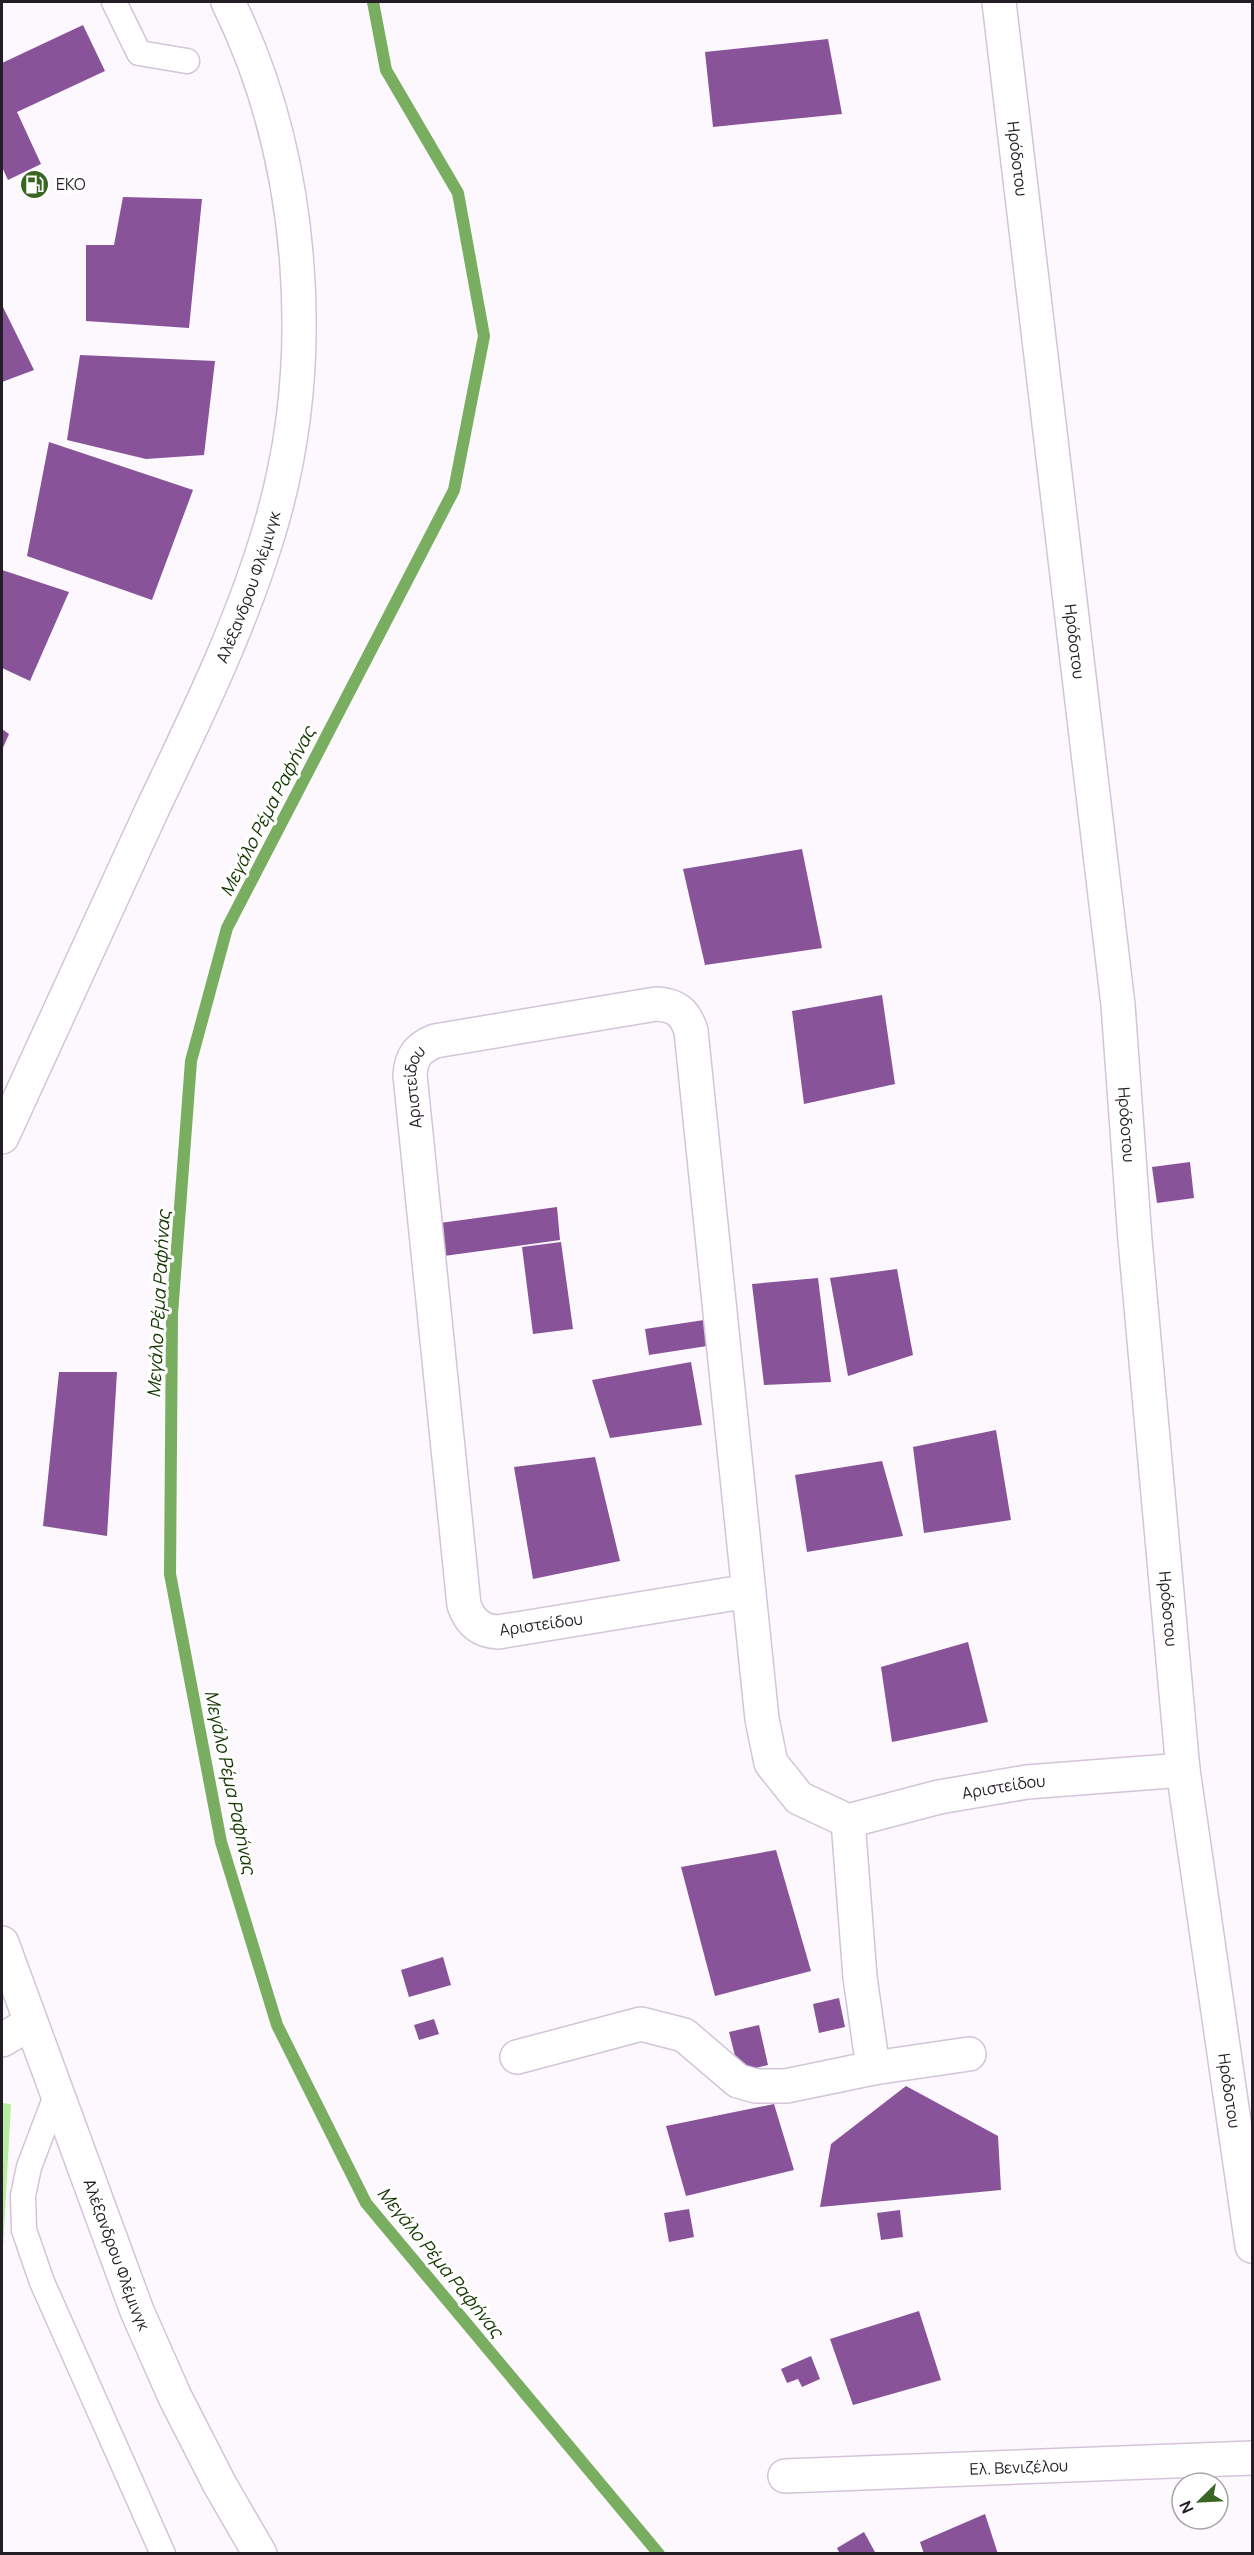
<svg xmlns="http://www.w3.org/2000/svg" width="1254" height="2555" viewBox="0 0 1254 2555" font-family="Manrope,sans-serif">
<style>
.green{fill:#b8eea2}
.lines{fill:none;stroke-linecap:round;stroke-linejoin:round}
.stream{stroke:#79ae61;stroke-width:12}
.building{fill:#885399}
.service-casing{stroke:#d4c4da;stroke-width:27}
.minor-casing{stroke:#d4c4da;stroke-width:36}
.primary-casing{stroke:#d4c4da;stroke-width:36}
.service{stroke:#fff;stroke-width:24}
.minor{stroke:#fff;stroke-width:33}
.primary{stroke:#fff;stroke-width:33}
.labels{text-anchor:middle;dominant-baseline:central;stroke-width:6;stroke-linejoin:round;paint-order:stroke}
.street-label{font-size:16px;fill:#231d25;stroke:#fff}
.poi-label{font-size:16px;fill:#231d25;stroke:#fff;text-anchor:start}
.water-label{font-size:18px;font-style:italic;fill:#143700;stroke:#fff}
</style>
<rect width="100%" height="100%" fill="#fcf8fd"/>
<!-- green -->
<path class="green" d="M 2,2103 L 11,2104 L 2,2265 Z"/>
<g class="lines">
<!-- stream -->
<path class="stream" d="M 373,2 L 386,70 L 458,193 L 484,336 L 454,490 L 227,928 L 191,1061 L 172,1314 L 170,1574 L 221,1842 L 277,2025 L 366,2203 L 659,2554"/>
</g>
<!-- building -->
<path class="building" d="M 83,25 L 105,71 L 17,112 L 41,164 L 8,180 L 2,167 L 2,63 Z
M 828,39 L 842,114 L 713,127 L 705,52 Z
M 123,197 L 202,199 L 189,328 L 86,321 L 86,245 L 114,245 Z
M 2,305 L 34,370 L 2,382 Z
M 80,355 L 215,361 L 204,455 L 146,459 L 67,440 Z
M 49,442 L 193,490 L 152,600 L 27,556 Z
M 2,570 L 69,592 L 30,681 L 2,668 Z
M 2,729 L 9,734 L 2,750 Z
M 802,849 L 822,948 L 705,965 L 683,869 Z
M 882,995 L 895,1084 L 804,1104 L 792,1011 Z
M 1190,1162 L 1194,1198 L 1157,1203 L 1152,1167 Z
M 557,1207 L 560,1240 L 444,1256 L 440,1223 Z
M 561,1242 L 573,1329 L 533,1334 L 522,1247 Z
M 897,1269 L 913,1355 L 848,1376 L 830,1278 Z
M 818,1278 L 831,1382 L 764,1385 L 752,1284 Z
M 704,1320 L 707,1346 L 649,1355 L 645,1329 Z
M 691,1362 L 702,1425 L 610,1438 L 592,1380 Z
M 59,1372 L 117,1372 L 107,1536 L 43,1526 Z
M 996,1430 L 1011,1520 L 924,1533 L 913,1447 Z
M 595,1457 L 620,1561 L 533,1579 L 514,1467 Z
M 882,1461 L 903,1536 L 807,1552 L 795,1475 Z
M 968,1642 L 988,1722 L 892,1742 L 881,1667 Z
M 776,1850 L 811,1971 L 715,1996 L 681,1867 Z
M 443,1957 L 451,1985 L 409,1997 L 401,1970 Z
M 839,1998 L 845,2027 L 819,2033 L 813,2004 Z
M 434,2019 L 439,2034 L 419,2040 L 414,2025 Z
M 759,2025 L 768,2065 L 739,2072 L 729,2032 Z
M 906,2086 L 998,2136 L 1001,2190 L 820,2207 L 831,2144 Z
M 774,2104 L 794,2170 L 686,2196 L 666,2126 Z
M 689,2209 L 694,2237 L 669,2242 L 664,2213 Z
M 900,2210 L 903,2237 L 881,2240 L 877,2213 Z
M 919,2311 L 941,2380 L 853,2405 L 830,2339 Z
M 811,2356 L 820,2379 L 802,2387 L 798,2379 L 787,2383 L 781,2369 Z
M 985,2514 L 998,2554 L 924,2554 L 920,2542 Z
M 864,2532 L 876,2554 L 840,2554 L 837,2548 Z"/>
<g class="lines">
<defs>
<path id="service" d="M 114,2 L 139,53 L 187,61
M 57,2093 L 29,2167 L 23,2196 L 24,2230 L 42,2282 L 163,2554"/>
<g id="minor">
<path id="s1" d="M 999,2 L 1118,1005 L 1135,1240 L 1183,1770 L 1252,2246"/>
<path id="s2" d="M 749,1591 L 498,1632 C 480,1631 470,1622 464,1605 L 410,1075 C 411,1057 418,1048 435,1041 L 656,1004 C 676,1005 685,1012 691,1031 L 762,1719 L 771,1763 L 799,1798 L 848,1821 L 939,1797 L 1027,1782 L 1183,1770"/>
<path d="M 2,2040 L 31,2023"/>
<path d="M 517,2057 L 641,2024 L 684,2035 L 738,2081 L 756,2086 L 786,2086 L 873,2068 L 860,1977 L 848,1821"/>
<path d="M 873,2068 L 969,2054"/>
<path id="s3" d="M 785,2476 L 1252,2458"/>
</g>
<g id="primary">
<path id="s4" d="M 2,1137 C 51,1029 101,921 151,812 C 195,719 241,627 270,528 C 320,361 305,158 228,2"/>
<path id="s5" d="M 2,1943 L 137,2311 L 175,2397 L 220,2485 L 260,2554"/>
</g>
</defs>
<!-- service casing -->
<use href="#service" class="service-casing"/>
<!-- minor casing -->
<use href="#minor" class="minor-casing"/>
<!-- primary casing -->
<use href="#primary" class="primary-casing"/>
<!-- service -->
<use href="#service" class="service"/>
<!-- minor -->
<use href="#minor" class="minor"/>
<!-- primary -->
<use href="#primary" class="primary"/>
</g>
<!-- icons -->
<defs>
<symbol id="fuel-disc" viewBox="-11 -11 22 22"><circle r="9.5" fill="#3a6624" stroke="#fff"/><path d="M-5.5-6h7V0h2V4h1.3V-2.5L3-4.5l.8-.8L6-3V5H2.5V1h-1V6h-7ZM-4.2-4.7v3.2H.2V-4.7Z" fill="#fff"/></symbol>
</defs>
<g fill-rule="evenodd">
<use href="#fuel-disc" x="18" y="168" width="33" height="33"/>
</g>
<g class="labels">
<!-- street labels -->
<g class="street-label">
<text stroke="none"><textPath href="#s1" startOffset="158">Ηρόδοτου</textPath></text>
<text stroke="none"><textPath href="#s4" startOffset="603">Αλέξανδρου Φλέμινγκ</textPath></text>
<text stroke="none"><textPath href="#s1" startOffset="644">Ηρόδοτου</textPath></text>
<text stroke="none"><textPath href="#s2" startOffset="822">Αριστείδου</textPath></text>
<text stroke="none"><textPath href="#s1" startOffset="1130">Ηρόδοτου</textPath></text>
<text stroke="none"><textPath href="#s1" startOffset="1616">Ηρόδοτου</textPath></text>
<text transform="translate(541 1624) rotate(-8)">Αριστείδου</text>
<text stroke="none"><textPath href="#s2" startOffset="2146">Αριστείδου</textPath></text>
<text stroke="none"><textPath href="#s1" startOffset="2102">Ηρόδοτου</textPath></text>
<text stroke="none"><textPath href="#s5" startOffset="332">Αλέξανδρου Φλέμινγκ</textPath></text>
<text stroke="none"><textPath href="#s3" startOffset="234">Ελ. Βενιζέλου</textPath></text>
</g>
<!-- poi labels -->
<g class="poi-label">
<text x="56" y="184">EKO</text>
</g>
<!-- water labels -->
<g class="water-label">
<text transform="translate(267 811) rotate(-63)">Μεγάλο Ρέμα Ραφήνας</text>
<text transform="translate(158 1304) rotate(-87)">Μεγάλο Ρέμα Ραφήνας</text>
<text transform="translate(231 1782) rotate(78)">Μεγάλο Ρέμα Ραφήνας</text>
<text transform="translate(441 2262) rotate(51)">Μεγάλο Ρέμα Ραφήνας</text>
</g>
</g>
<!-- border -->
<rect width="1254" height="2555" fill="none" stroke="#231d25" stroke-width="6"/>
<!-- north arrow -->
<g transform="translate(1200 2501) rotate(246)"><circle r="28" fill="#ffffff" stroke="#a7a5a8" stroke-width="1.5"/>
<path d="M0-4.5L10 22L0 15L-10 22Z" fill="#3a6624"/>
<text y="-9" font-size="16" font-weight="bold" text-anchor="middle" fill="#231d25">N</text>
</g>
</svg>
